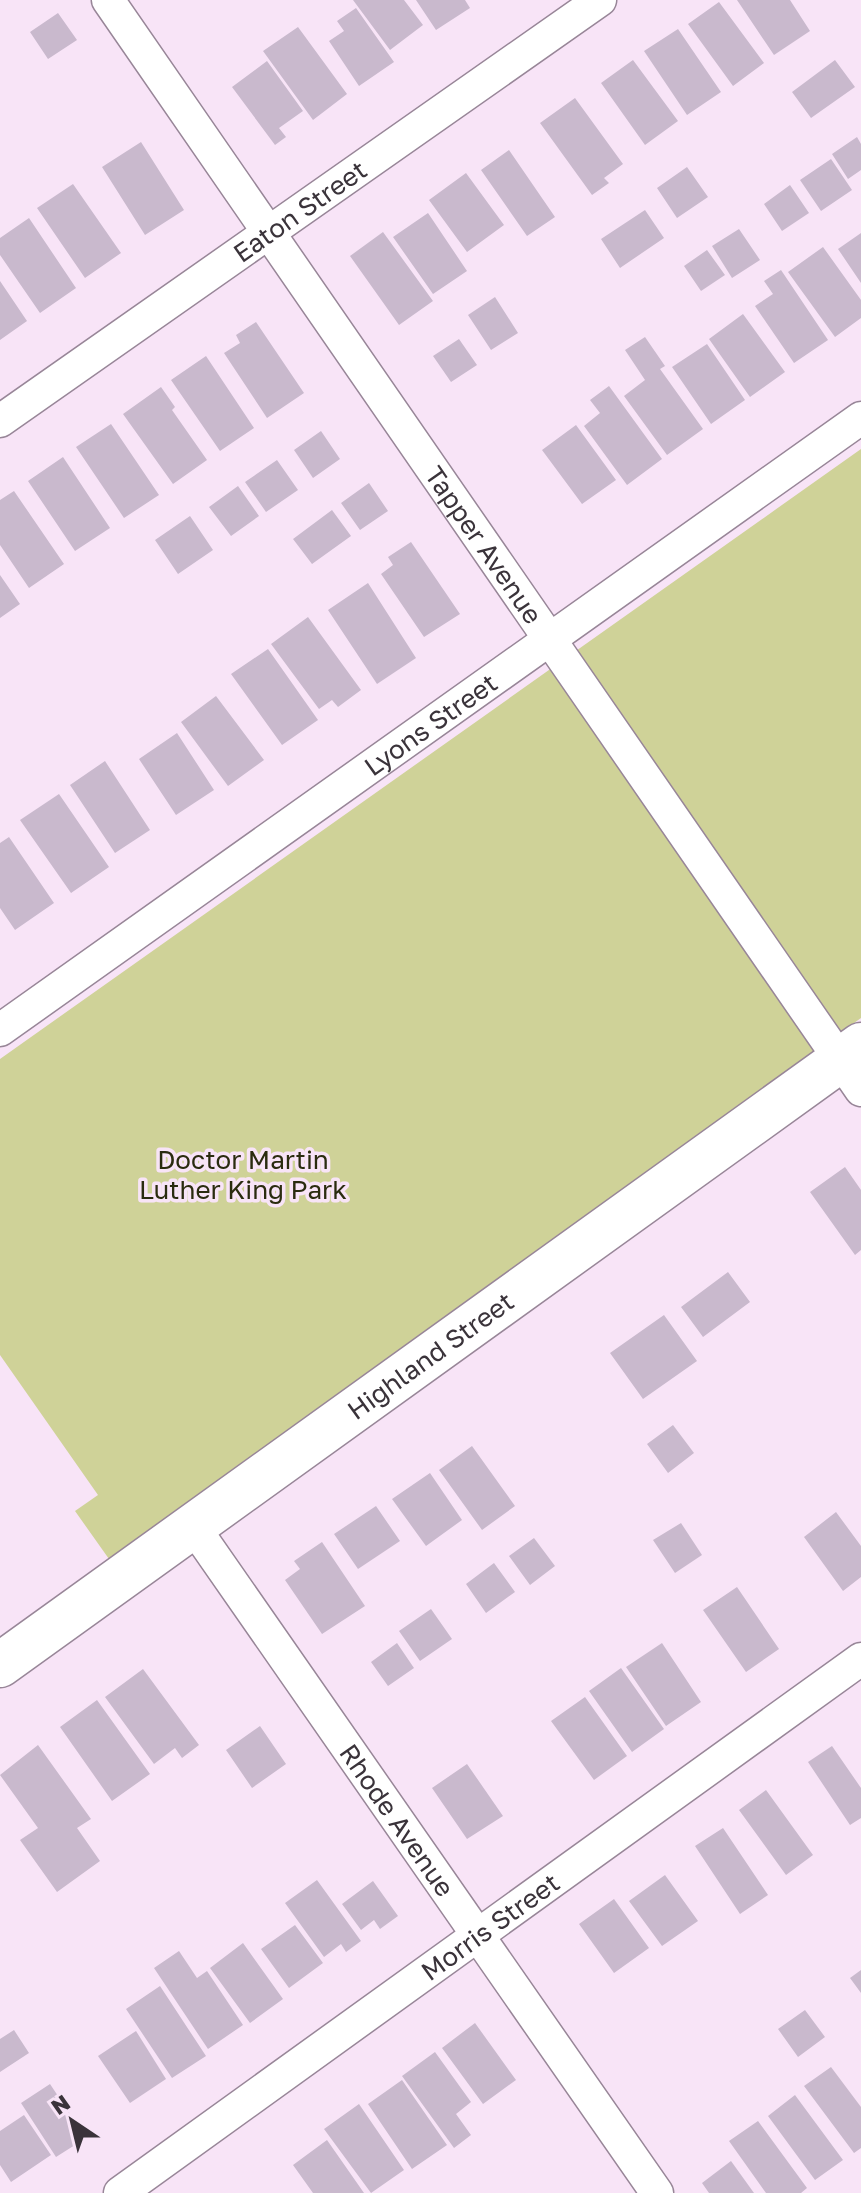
<svg xmlns="http://www.w3.org/2000/svg" width="861" height="2193" viewBox="0 0 861 2193" font-family="'Golos Text',sans-serif">
<style>
.green{fill:#cfd298}
.building{fill:#c9b9cd}
.lines{fill:none;stroke-linecap:round;stroke-linejoin:round}
.street-casing{stroke:#988698;stroke-width:35}
.secondary-casing{stroke:#988698;stroke-width:47}
.street{stroke:#fff;stroke-width:32}
.secondary{stroke:#fff;stroke-width:44}
.labels{text-anchor:middle;dominant-baseline:central;stroke-width:7;stroke-linejoin:round;paint-order:stroke}
.street-label{font-size:26px;fill:#3a333a;stroke:#f8e4f7}
.park-label{font-size:26px;fill:#2a2b0f;stroke:#f8e4f7}
</style>
<rect width="100%" height="100%" fill="#f8e4f7"/>
<!-- green -->
<path class="green" d="M 861,449 L 861,1018 L 109,1559 L 75,1511 L 98,1495 L 0,1355 L 0,1059 Z"/>
<!-- building -->
<path class="building" d="M 353,0 L 404,0 L 423,25 L 390,50 Z
M 416,0 L 465,0 L 470,8 L 436,30 Z
M 737,0 L 790,0 L 810,31 L 774,55 Z
M 719,2 L 764,63 L 733,86 L 688,24 Z
M 356,8 L 394,62 L 359,86 L 329,41 L 344,31 L 337,21 Z
M 58,13 L 77,40 L 48,59 L 30,32 Z
M 298,27 L 347,94 L 313,120 L 263,51 Z
M 678,29 L 721,92 L 687,115 L 644,51 Z
M 633,60 L 678,121 L 645,145 L 601,83 Z
M 835,60 L 855,87 L 811,118 L 792,92 Z
M 267,61 L 303,111 L 279,128 L 286,137 L 275,145 L 232,87 Z
M 575,98 L 623,164 L 604,178 L 609,183 L 592,195 L 540,123 Z
M 857,137 L 861,144 L 861,170 L 848,179 L 832,154 Z
M 141,142 L 184,210 L 145,235 L 102,167 Z
M 509,150 L 555,217 L 527,236 L 481,170 Z
M 831,159 L 852,190 L 821,211 L 800,180 Z
M 687,167 L 708,197 L 677,218 L 657,188 Z
M 466,173 L 504,225 L 467,252 L 429,200 Z
M 73,184 L 121,253 L 85,278 L 37,208 Z
M 790,185 L 809,213 L 782,231 L 764,204 Z
M 645,210 L 664,238 L 620,268 L 601,239 Z
M 428,213 L 467,271 L 433,294 L 393,237 Z
M 29,218 L 76,288 L 40,313 L 0,255 L 0,238 Z
M 739,229 L 760,260 L 732,278 L 712,246 Z
M 383,232 L 433,301 L 399,325 L 350,256 Z
M 861,233 L 861,283 L 838,249 Z
M 823,247 L 861,300 L 861,318 L 835,337 L 788,272 Z
M 707,250 L 725,275 L 701,291 L 684,266 Z
M 781,270 L 828,340 L 794,363 L 755,306 L 773,294 L 764,281 Z
M 0,281 L 27,321 L 0,340 Z
M 495,297 L 518,333 L 491,350 L 468,315 Z
M 743,314 L 785,372 L 750,397 L 709,339 Z
M 256,322 L 304,393 L 267,418 L 224,353 L 240,343 L 236,335 Z
M 645,337 L 665,366 L 660,369 L 703,429 L 667,455 L 624,396 L 645,380 L 625,350 Z
M 459,339 L 477,365 L 451,382 L 433,356 Z
M 707,344 L 745,400 L 711,424 L 672,367 Z
M 206,356 L 254,428 L 220,451 L 171,380 Z
M 609,386 L 662,459 L 627,485 L 584,426 L 600,413 L 590,400 Z
M 161,387 L 175,407 L 172,410 L 207,460 L 173,484 L 123,414 Z
M 111,424 L 159,495 L 124,518 L 76,447 Z
M 576,425 L 616,480 L 582,504 L 542,450 Z
M 321,431 L 340,459 L 313,478 L 294,450 Z
M 63,457 L 110,528 L 75,551 L 28,481 Z
M 277,460 L 298,490 L 266,512 L 245,482 Z
M 369,483 L 388,511 L 360,530 L 341,503 Z
M 238,486 L 259,516 L 231,536 L 209,507 Z
M 14,491 L 64,564 L 29,588 L 0,545 L 0,500 Z
M 332,510 L 351,536 L 312,564 L 293,539 Z
M 190,516 L 213,550 L 178,574 L 155,540 Z
M 411,542 L 460,614 L 424,637 L 381,574 L 393,565 L 388,557 Z
M 0,575 L 20,604 L 0,618 Z
M 368,583 L 416,658 L 377,684 L 328,610 Z
M 308,617 L 361,690 L 338,707 L 332,700 L 319,709 L 271,644 Z
M 268,649 L 318,720 L 282,745 L 231,674 Z
M 216,696 L 264,760 L 228,786 L 181,722 Z
M 177,733 L 214,790 L 176,815 L 139,759 Z
M 105,761 L 150,830 L 115,853 L 70,785 Z
M 59,794 L 109,867 L 71,893 L 20,820 Z
M 9,837 L 54,903 L 15,930 L 0,908 L 0,843 Z
M 845,1167 L 861,1190 L 861,1250 L 855,1255 L 810,1192 Z
M 728,1272 L 750,1302 L 703,1337 L 681,1307 Z
M 664,1315 L 697,1361 L 643,1399 L 610,1353 Z
M 673,1425 L 694,1453 L 668,1473 L 647,1444 Z
M 472,1446 L 515,1506 L 482,1530 L 439,1470 Z
M 430,1473 L 462,1520 L 426,1546 L 392,1499 Z
M 376,1506 L 400,1541 L 358,1569 L 334,1534 Z
M 836,1512 L 861,1546 L 861,1577 L 843,1591 L 804,1537 Z
M 681,1523 L 702,1555 L 675,1573 L 653,1540 Z
M 534,1538 L 555,1566 L 530,1585 L 509,1556 Z
M 322,1542 L 365,1606 L 322,1634 L 285,1580 L 300,1569 L 294,1561 Z
M 494,1563 L 515,1592 L 486,1613 L 466,1584 Z
M 737,1587 L 779,1649 L 746,1672 L 703,1610 Z
M 431,1609 L 452,1639 L 420,1661 L 399,1631 Z
M 397,1643 L 414,1668 L 388,1686 L 371,1662 Z
M 662,1643 L 701,1702 L 666,1726 L 626,1667 Z
M 621,1668 L 664,1729 L 632,1752 L 589,1691 Z
M 143,1669 L 199,1745 L 182,1758 L 175,1748 L 154,1764 L 105,1697 Z
M 585,1697 L 627,1756 L 594,1780 L 551,1721 Z
M 97,1700 L 150,1774 L 112,1801 L 60,1727 Z
M 260,1726 L 286,1764 L 252,1788 L 226,1750 Z
M 38,1745 L 91,1819 L 77,1828 L 100,1861 L 57,1892 L 20,1840 L 38,1828 L 0,1775 Z
M 832,1746 L 861,1788 L 861,1818 L 850,1825 L 808,1762 Z
M 467,1764 L 503,1816 L 467,1839 L 432,1788 Z
M 766,1790 L 813,1855 L 786,1875 L 739,1810 Z
M 723,1828 L 768,1895 L 740,1914 L 695,1846 Z
M 665,1875 L 698,1921 L 662,1946 L 629,1901 Z
M 317,1880 L 361,1941 L 346,1952 L 341,1944 L 324,1957 L 285,1903 Z
M 373,1881 L 398,1916 L 380,1929 L 374,1920 L 361,1930 L 342,1904 Z
M 614,1899 L 649,1948 L 614,1973 L 579,1924 Z
M 295,1925 L 323,1963 L 289,1988 L 261,1949 Z
M 243,1943 L 283,1999 L 250,2023 L 210,1968 Z
M 179,1951 L 197,1978 L 207,1971 L 243,2025 L 208,2049 L 154,1968 Z
M 861,1970 L 861,1993 L 850,1978 Z
M 160,1986 L 206,2056 L 172,2078 L 126,2009 Z
M 805,2010 L 825,2037 L 798,2057 L 778,2029 Z
M 475,2023 L 516,2080 L 483,2104 L 442,2048 Z
M 14,2030 L 29,2053 L 0,2072 L 0,2039 Z
M 136,2031 L 166,2079 L 130,2103 L 98,2056 Z
M 435,2052 L 471,2102 L 456,2114 L 471,2135 L 454,2148 L 402,2076 Z
M 831,2067 L 861,2107 L 861,2148 L 854,2153 L 804,2086 Z
M 402,2080 L 447,2145 L 412,2169 L 368,2104 Z
M 50,2084 L 86,2138 L 56,2157 L 21,2103 Z
M 795,2095 L 843,2160 L 815,2180 L 768,2116 Z
M 359,2104 L 404,2170 L 371,2193 L 324,2129 Z
M 24,2115 L 51,2155 L 11,2182 L 0,2165 L 0,2131 Z
M 758,2121 L 807,2188 L 801,2193 L 766,2193 L 729,2141 Z
M 327,2140 L 364,2193 L 313,2193 L 293,2165 Z
M 731,2161 L 754,2193 L 709,2193 L 702,2183 Z"/>
<g class="lines">
<defs>
<g id="street">
<path id="s1" d="M 108,0 L 861,1090"/>
<path id="s2" d="M 0,421 L 600,0"/>
<path id="s3" d="M 0,1030 L 861,418"/>
<path id="s4" d="M 193,1526 L 657,2193"/>
<path id="s5" d="M 120,2193 L 861,1659"/>
</g>
<g id="secondary">
<path id="s6" d="M 0,1665 L 861,1045"/>
</g>
</defs>
<!-- street casing -->
<use href="#street" class="street-casing"/>
<!-- secondary casing -->
<use href="#secondary" class="secondary-casing"/>
<!-- street -->
<use href="#street" class="street"/>
<!-- secondary -->
<use href="#secondary" class="secondary"/>
</g>
<g class="labels">
<!-- street labels -->
<g class="street-label">
<text stroke="none"><textPath href="#s2" startOffset="366">Eaton Street</textPath></text>
<text stroke="none"><textPath href="#s1" startOffset="662">Tapper Avenue</textPath></text>
<text stroke="none"><textPath href="#s3" startOffset="528">Lyons Street</textPath></text>
<text stroke="none"><textPath href="#s6" startOffset="530">Highland Street</textPath></text>
<text stroke="none"><textPath href="#s4" startOffset="358">Rhode Avenue</textPath></text>
<text stroke="none"><textPath href="#s5" startOffset="456">Morris Street</textPath></text>
</g>
<!-- park labels -->
<g class="park-label">
<text x="243" y="1159">Doctor Martin<tspan x="243" dy="30">Luther King Park</tspan></text>
</g>
</g>
<!-- north arrow -->
<g transform="translate(72 2121) rotate(325)" stroke="#f8e4f7" stroke-width="6" paint-order="stroke">
<path d="M0-6L14 30L0 20L-14 30Z" fill="#3a333a"/>
<text y="-12" font-size="22" font-weight="bold" text-anchor="middle" fill="#3a333a">N</text>
</g>
</svg>
